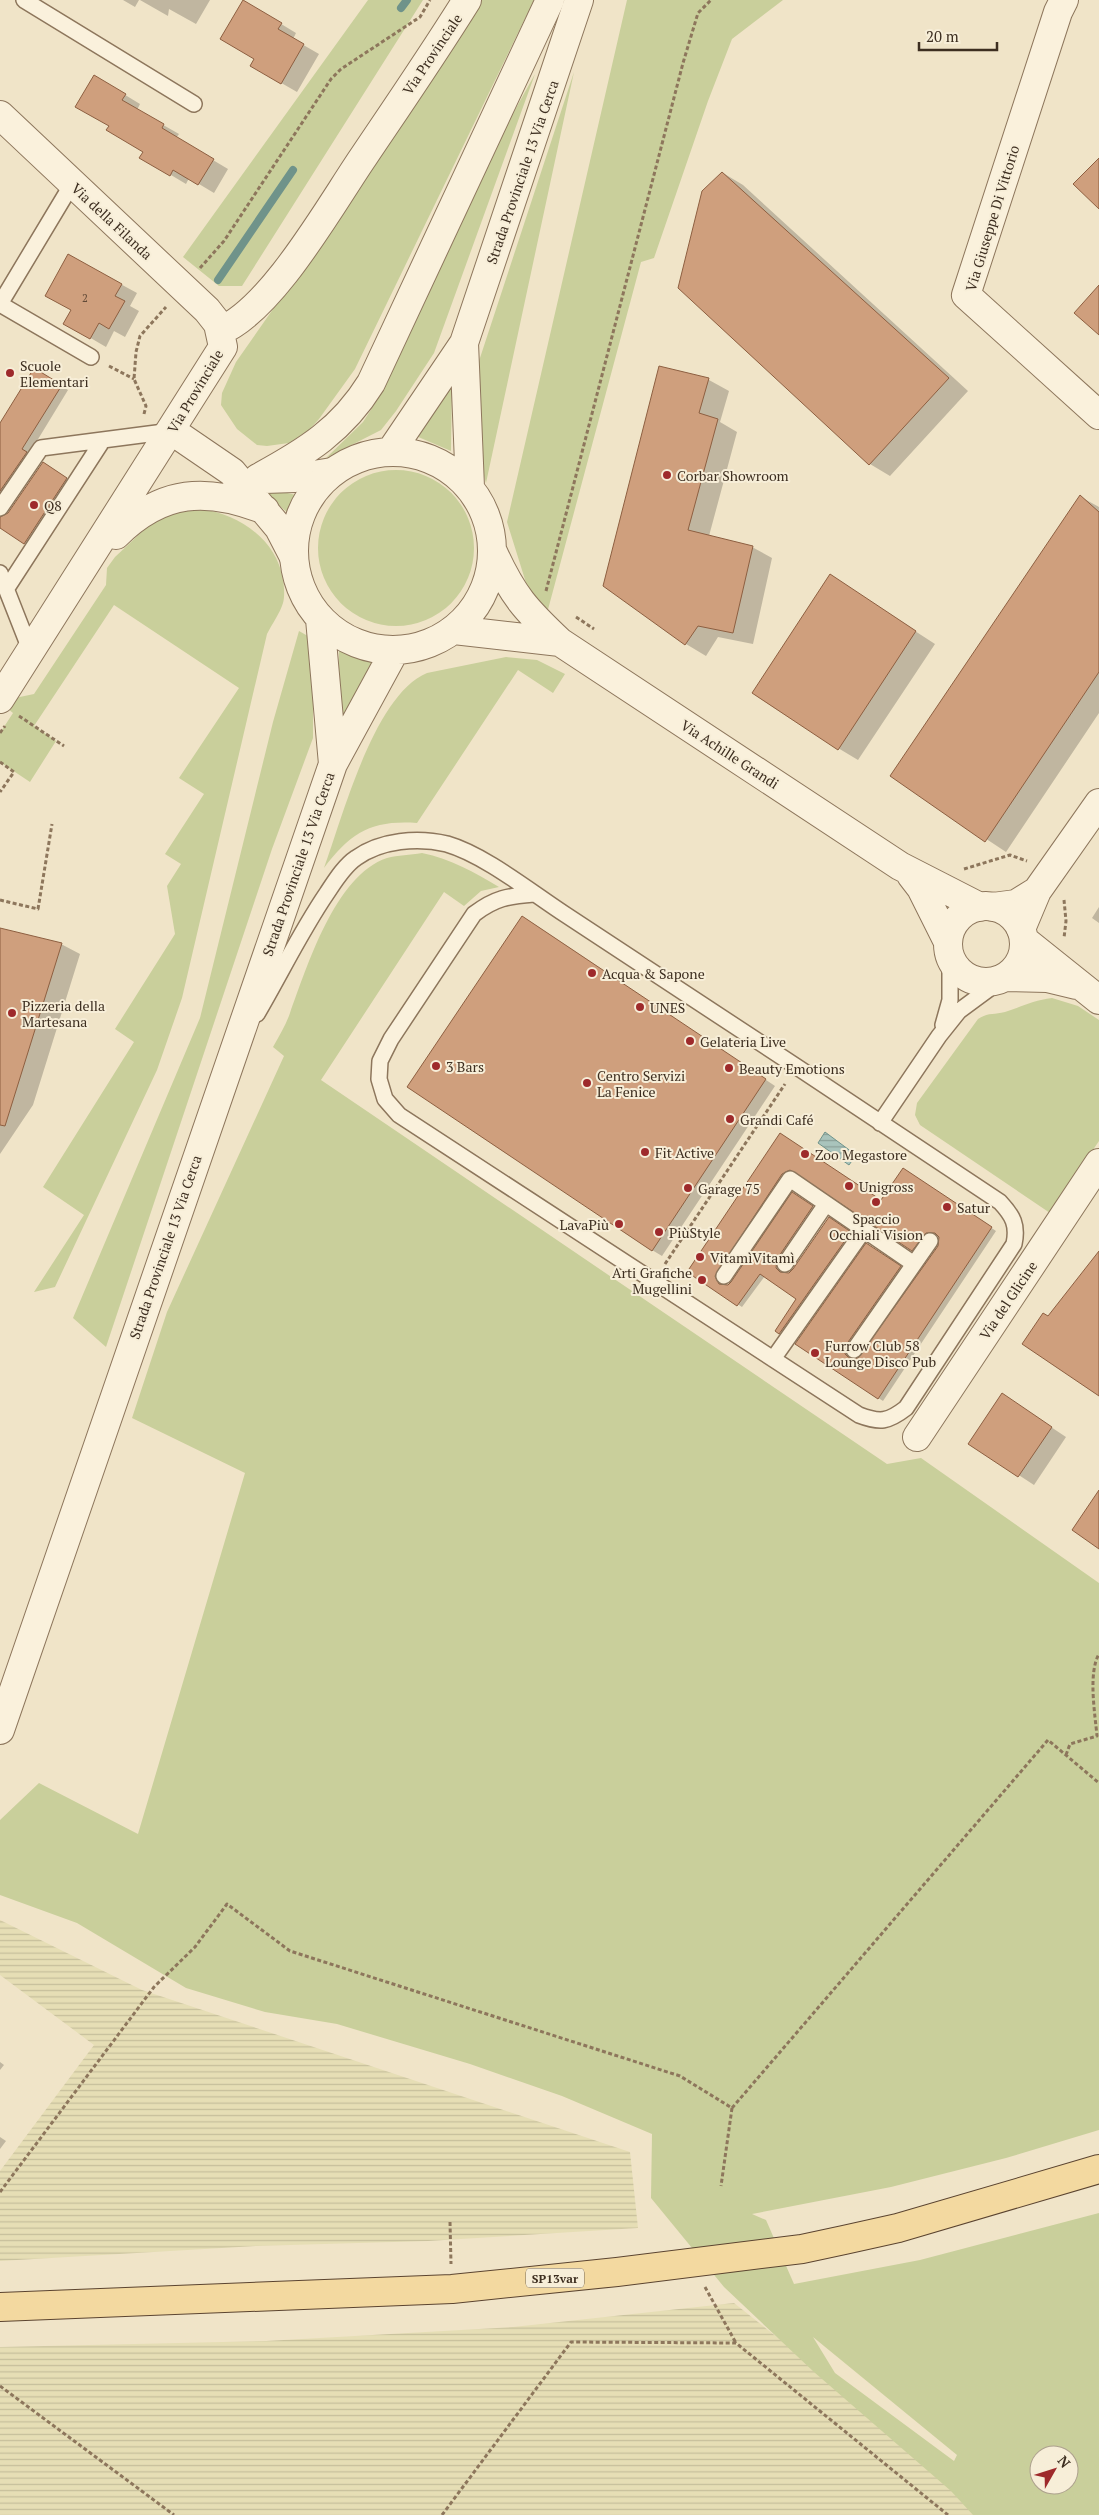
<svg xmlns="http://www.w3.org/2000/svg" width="1099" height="2515" viewBox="0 0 1099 2515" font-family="'PT Serif',serif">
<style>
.farmland{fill:url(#farmland-rules)}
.green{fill:#c9cf9b;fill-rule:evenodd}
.water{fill:url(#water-rules);stroke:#6f938a}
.shadow{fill:#0003}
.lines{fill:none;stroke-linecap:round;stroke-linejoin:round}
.stream{stroke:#6f938a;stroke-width:8}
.building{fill:#cf9f7d;stroke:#8d5f41}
.service-casing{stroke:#8d765c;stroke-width:18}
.minor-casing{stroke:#8d765c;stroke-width:30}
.tertiary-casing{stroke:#8d765c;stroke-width:30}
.primary-casing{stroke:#5b4430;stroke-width:30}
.path{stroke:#8d765c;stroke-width:3;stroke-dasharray:4 2.5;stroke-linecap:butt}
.service{stroke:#faf1dc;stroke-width:15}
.minor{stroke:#faf1dc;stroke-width:28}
.tertiary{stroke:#faf1dc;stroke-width:28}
.primary{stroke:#f3d9a0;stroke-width:28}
.poi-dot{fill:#9e2a2b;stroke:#f7eed8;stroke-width:2}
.labels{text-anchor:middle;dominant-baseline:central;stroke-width:4;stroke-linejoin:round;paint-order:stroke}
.number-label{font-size:11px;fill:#624a37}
.shield{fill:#f7eed8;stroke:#756857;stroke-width:1}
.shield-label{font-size:12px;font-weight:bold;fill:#3d2e20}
.street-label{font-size:14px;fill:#3d2e20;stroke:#f7eed8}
.poi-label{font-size:14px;fill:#3d2e20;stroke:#f7eed8;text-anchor:start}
</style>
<defs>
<pattern id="farmland-rules" width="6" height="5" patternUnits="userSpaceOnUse" patternTransform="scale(1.25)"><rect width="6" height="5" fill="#e6deb5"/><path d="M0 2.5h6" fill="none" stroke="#c6bf9b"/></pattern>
<pattern id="water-rules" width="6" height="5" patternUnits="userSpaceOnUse" patternTransform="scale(1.25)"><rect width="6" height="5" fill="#a9c4bc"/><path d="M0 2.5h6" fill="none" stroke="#8ba098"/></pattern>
</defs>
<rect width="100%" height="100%" fill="#f0e4c8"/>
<!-- farmland -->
<path class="farmland" d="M 0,1920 L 142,1990 L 630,2152 L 638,2228 L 428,2241 L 256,2246 L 0,2261 L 0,2171 L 94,2045 L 0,1975 Z
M 734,2303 L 1001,2515 L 0,2515 L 0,2347 L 266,2341 L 513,2327 Z"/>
<!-- green -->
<path class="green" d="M 368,0 L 423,0 L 242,286 L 219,286 L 183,257 Z
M 472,0 L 534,0 L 355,369 L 319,419 L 309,430 L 289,443 L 267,446 L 257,445 L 237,429 L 221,405 L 222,393 L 236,362 L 278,302 Z
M 627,0 L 783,0 L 732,39 L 708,101 L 654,258 L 641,262 L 546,617 L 527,586 L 507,522 Z
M 574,72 L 486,483 L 473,436 L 478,364 Z
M 535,74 L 434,353 L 396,411 L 381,430 L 326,458 L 363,422 L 374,405 L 482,169 Z
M 452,380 L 451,451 L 416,436 Z
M318 548a78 78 0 1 1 156 0a78 78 0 1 1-156 0Z
M 257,486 L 296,495 L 289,514 Z
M 201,509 C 238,514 277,539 283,580 C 284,586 285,596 283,603 C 280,613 272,624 267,634 L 182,998 L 157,1070 L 55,1287 L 34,1292 L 84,1215 L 43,1187 L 134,1042 L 115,1029 L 175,934 L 167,886 L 181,864 L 165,854 L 204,794 L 179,778 L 239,688 L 114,605 L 34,726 L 56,741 L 30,782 L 0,762 L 0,733 L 13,713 L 8,709 L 15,698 L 34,694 L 106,585 L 107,568 L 115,557 L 147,527 L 169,513 Z
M 299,631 L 313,639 L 313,738 L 272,849 L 106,1347 L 73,1318 L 200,1018 L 273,722 Z
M 339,649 L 379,657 L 338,725 Z
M 506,657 L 537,660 L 565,674 L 553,693 L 518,670 L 417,823 C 372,820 351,832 324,868 C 343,816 374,695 427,673 Z
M 422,853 C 451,859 474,872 499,887 L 481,891 L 464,906 L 444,892 L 321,1080 L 887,1464 L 921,1458 L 1099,1583 L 1099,2130 L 1006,2158 L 891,2187 L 752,2214 L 766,2220 L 794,2284 L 920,2260 L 1099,2213 L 1099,2515 L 973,2515 L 951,2491 L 814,2372 L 724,2287 L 651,2198 L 652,2134 L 562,2096 L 470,2064 L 337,2024 L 265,2012 L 186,1988 L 77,1923 L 0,1895 L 0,1820 L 39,1783 L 138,1834 L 245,1473 L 132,1418 L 167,1312 L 284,1056 L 273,1047 C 279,1036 286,1025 290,1013 C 307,967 335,875 387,858 C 398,855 410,855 422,853 ZM 813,2337 L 957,2455 L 954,2461 L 835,2373 ZM 1039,2455 L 1069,2455 L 1069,2485 L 1039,2485 Z
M 1052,998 L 1078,1006 L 1099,1020 L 1099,1141 L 1050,1213 L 920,1125 L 915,1115 L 917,1103 L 978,1019 C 989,1012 994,1015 1005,1012 C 1021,1007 1034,1000 1052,998 Z"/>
<!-- water -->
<path class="water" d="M 825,1132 L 856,1155 L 849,1165 L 818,1143 Z"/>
<!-- shadow -->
<path class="shadow" d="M 123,0 L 139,0 L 135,7 Z
M 140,0 L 210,0 L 196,24 L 169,9 L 168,16 Z
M 253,7 L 296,33 L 293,39 L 319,54 L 297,92 L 252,66 L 256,59 Z
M 94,76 L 140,104 L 137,110 L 179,134 L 176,138 L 228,169 L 214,193 L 189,178 L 186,184 L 141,157 L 144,151 L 110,126 Z
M 723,173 L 743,185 L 968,391 L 890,476 L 870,464 L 680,287 Z
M 69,256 L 137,293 L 130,306 L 139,311 L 125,337 L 114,331 L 106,347 L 65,323 L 72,310 Z
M 660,367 L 709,380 L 729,391 L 720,422 L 737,432 L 709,536 L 752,547 L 772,558 L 753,644 L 718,637 L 706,656 L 686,644 L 604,585 Z
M 35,370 L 68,390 L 29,454 L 0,506 L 0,425 Z
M 50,468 L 74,483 L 32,547 L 0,527 L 0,517 L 8,515 Z
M 1081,497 L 1099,507 L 1099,713 L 1006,852 L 891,776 Z
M 830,576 L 935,644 L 858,760 L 838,748 Z
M 1099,907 L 1099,923 L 1092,918 Z
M 532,923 L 775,1086 L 662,1256 L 652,1250 Z
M 0,930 L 61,944 L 80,954 L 33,1105 L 0,1154 Z
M 780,1135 L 882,1202 L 908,1172 L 996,1231 L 883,1401 L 797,1344 L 871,1247 L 905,1270 L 850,1348 L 850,1357 L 859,1360 L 939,1247 L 938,1235 L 931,1235 L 917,1253 L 795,1172 L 787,1176 L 719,1279 L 722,1285 L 728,1286 L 797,1196 L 817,1210 L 781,1262 L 783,1273 L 789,1274 L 834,1221 L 855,1236 L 785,1335 L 776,1330 L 798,1298 L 765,1276 L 742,1307 L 689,1272 Z
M 1003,1395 L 1066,1437 L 1034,1485 L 970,1443 Z
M 0,2062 L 4,2065 L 0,2070 Z
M 0,2137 L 6,2141 L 0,2149 Z"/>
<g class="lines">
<!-- stream -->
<path class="stream" d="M 401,8 L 407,0
M 218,280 L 293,170"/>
</g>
<!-- building -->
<path class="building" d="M 243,0 L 282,23 L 278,29 L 304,44 L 281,84 L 250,66 L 254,59 L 220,39 Z
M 94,75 L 126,94 L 122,100 L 164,124 L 162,128 L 214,159 L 198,185 L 173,170 L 170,176 L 139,158 L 143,152 L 106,130 L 109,126 L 75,107 Z
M 1099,158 L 1099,209 L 1073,184 Z
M 722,172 L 949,378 L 869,465 L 678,288 L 702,191 Z
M 68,254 L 122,284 L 115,296 L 125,301 L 109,329 L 99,323 L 90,339 L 63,324 L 71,310 L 45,296 Z
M 1099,285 L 1099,335 L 1074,313 Z
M 659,366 L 709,378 L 699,413 L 718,419 L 688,530 L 753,546 L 733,633 L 698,626 L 685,645 L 603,586 Z
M 34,368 L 62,385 L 22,449 L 27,452 L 0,491 L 0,423 Z
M 43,462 L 67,478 L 24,544 L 0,528 L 0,517 L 8,513 Z
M 1080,495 L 1099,512 L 1099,672 L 985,842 L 890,776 Z
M 830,574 L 916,631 L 838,750 L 752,693 Z
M 522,916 L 766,1079 L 652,1251 L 407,1087 Z
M 0,928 L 62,943 L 5,1126 L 0,1125 Z
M 780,1133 L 881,1200 L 903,1168 L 992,1227 L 878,1399 L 795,1344 L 866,1243 L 901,1266 L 846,1345 L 845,1354 L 848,1357 L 858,1358 L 938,1246 L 939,1237 L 935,1233 L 926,1233 L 912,1251 L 790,1170 L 782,1174 L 715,1276 L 719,1284 L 728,1285 L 731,1282 L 792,1192 L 813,1206 L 777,1259 L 776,1268 L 780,1272 L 789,1273 L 793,1269 L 829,1217 L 851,1232 L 779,1334 L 775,1331 L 796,1299 L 760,1274 L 737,1306 L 687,1272 Z
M 1099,1251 L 1099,1396 L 1022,1344 L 1043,1313 L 1048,1316 Z
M 1002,1393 L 1052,1427 L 1018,1477 L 968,1444 Z
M 1099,1490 L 1099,1549 L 1072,1530 Z"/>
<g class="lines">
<defs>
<path id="service" d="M 24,0 L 194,104
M 0,304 L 72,184
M 0,304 L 91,357
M 0,508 L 41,448 L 172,431
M 0,573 L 31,652
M 7,588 L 103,440
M 257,1014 C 281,973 301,931 327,893 C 335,881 344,866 356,858 C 381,840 418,837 447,844 C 485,855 532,893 566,915 C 643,966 720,1017 797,1067 L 1000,1202 C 1013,1216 1018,1225 1014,1244 L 906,1408 C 888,1422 880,1423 859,1415 L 399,1115 L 385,1099 L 379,1079 L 380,1061 L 391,1039 L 474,914 C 495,898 508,896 534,894
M 943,1025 L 950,1000 L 950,955
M 880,1123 L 939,1036 L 959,1011 L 1001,980
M 785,1264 L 826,1204
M 724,1276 L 790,1179 L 914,1264
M 854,1350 L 930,1241
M 773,1359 L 864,1230"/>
<path id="minor" d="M 1064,0 L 1058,12 L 966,295 L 1099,415
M 0,115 L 207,310 L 218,324 L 223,347 L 0,699
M 220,331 C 273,309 331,204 364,156 C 399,104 434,53 467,0
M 172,431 L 232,472 L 279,528 L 294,557
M 258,478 C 306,452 342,430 371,383 L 550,0
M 264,479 L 295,478 L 332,472
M 116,535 C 162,489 207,487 265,510
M 993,907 L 1016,904 L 1037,891
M 1021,929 L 1037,891 L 1099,803
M 917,1437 L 1099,1163"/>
<path id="tertiary" d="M 464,343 L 470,487
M 391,451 L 464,343 L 579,0
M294 551a99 99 0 1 1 198 0a99 99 0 1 1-198 0Z
M 493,552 C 513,596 526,610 560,642 L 900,866 L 980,907
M 320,619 L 333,764
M 454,630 L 560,642
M 911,875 L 921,888 L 948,942
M948 944a38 38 0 1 1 76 0a38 38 0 1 1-76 0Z
M 1024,940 L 1099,1000
M 1006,977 L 1047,978 L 1076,985
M 0,1730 L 333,764 L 395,650"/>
<path id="primary" d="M 0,2307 L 452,2289 L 617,2272 L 802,2249 L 844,2240 L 898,2228 L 1099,2169"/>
</defs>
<!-- service casing -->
<use href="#service" class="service-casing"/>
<!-- minor casing -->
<use href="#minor" class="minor-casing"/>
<!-- tertiary casing -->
<use href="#tertiary" class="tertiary-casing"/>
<!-- primary casing -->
<use href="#primary" class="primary-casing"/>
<!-- path -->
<path class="path" d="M 200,268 L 224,241 L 331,79 L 341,69 L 420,17 L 430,0
M 109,366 L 134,379
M 144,414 L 146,406 L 134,379 L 136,352 L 140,336 L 166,307
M 546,591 L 683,63 L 698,13 L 711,0
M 576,617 L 594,629
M 19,716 L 64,746
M 0,733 L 5,726
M 0,762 L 14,772 L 0,792
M 964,869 L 1010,855 L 1027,861
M 0,900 L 38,909 L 52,824
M 1064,900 L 1066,921 L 1064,938
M 665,1264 L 785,1084
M 1066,1755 L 1070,1744 L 1097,1736 C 1095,1714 1088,1673 1099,1654
M 732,2108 L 1048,1740 L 1099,1783
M 0,2192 L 154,1987 L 195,1947 L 227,1904 L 290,1951 L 680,2076 L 732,2108 L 721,2186
M 450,2222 L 451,2264
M 705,2287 L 736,2343
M 0,2386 L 174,2515
M 442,2515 L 571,2342 L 736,2343 L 948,2515"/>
<!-- service -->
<use href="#service" class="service"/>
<!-- minor -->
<use href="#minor" class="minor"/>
<!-- tertiary -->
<use href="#tertiary" class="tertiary"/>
<!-- primary -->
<use href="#primary" class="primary"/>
</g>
<!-- markers -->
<g class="poi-dot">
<circle cx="10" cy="373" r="5"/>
<circle cx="667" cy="475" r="5"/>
<circle cx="34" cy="505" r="5"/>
<circle cx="592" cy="973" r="5"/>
<circle cx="640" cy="1007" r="5"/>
<circle cx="12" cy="1013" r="5"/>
<circle cx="690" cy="1041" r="5"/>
<circle cx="436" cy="1066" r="5"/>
<circle cx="729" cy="1068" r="5"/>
<circle cx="587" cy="1083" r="5"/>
<circle cx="730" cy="1119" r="5"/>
<circle cx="645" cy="1152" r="5"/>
<circle cx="805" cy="1154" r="5"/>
<circle cx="849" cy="1186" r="5"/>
<circle cx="688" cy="1188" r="5"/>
<circle cx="876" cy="1202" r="5"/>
<circle cx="947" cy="1207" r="5"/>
<circle cx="619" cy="1224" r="5"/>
<circle cx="659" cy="1232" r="5"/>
<circle cx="700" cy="1257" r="5"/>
<circle cx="702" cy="1280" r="5"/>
<circle cx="815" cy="1353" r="5"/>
</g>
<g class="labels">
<!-- number labels -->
<g class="number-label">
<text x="85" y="298">2</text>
</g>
<!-- shield labels -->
<rect class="shield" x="526" y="2268.5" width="58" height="19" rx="4"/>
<g class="shield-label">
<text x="555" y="2278">SP13var</text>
</g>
<!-- street labels -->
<g class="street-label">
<text transform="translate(432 54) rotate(-56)">Via Provinciale</text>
<text transform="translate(522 172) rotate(-71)">Strada Provinciale 13 Via Cerca</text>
<text transform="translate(992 218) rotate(-73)">Via Giuseppe Di Vittorio</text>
<text transform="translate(112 221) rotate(43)">Via della Filanda</text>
<text transform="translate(195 391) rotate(-59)">Via Provinciale</text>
<text transform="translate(730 754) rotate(33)">Via Achille Grandi</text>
<text transform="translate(298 864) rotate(-71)">Strada Provinciale 13 Via Cerca</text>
<text transform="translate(165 1247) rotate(-71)">Strada Provinciale 13 Via Cerca</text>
<text transform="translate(1008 1300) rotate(-56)">Via del Glicine</text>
</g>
<!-- poi labels -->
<g class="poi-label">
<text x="20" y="365">Scuole<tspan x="20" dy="16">Elementari</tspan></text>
<text x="677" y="475">Corbar Showroom</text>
<text x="44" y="505">Q8</text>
<text x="602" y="973">Acqua &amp; Sapone</text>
<text x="22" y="1005">Pizzeria della<tspan x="22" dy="16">Martesana</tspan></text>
<text x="650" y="1007">UNES</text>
<text x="700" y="1041">Gelateria Live</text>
<text x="446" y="1066">3 Bars</text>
<text x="739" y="1068">Beauty Emotions</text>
<text x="597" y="1075">Centro Servizi<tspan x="597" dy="16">La Fenice</tspan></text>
<text x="740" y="1119">Grandi Café</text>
<text x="655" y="1152">Fit Active</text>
<text x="815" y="1154">Zoo Megastore</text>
<text x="859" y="1186">Unigross</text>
<text x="698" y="1188">Garage 75</text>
<text x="957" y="1207">Satur</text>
<text x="876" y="1218" text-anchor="middle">Spaccio<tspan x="876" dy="16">Occhiali Vision</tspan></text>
<text x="609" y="1224" text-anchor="end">LavaPiù</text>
<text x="669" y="1232">PiùStyle</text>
<text x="710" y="1257">VitamìVitamì</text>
<text x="692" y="1272" text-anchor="end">Arti Grafiche<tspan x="692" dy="16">Mugellini</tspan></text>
<text x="825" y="1345">Furrow Club 58<tspan x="825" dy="16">Lounge Disco Pub</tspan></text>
</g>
</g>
<!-- north arrow -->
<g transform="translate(1054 2470) rotate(51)"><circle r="24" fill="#f7eed8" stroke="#ada18e"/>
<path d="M0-4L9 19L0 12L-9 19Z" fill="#9e2a2b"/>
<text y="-8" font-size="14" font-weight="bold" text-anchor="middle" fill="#3d2e20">N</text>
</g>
<!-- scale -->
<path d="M919 42v8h78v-8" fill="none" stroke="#3d2e20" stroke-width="2.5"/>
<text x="926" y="42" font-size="15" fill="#3d2e20" stroke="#f7eed8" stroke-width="4" paint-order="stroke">20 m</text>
</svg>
